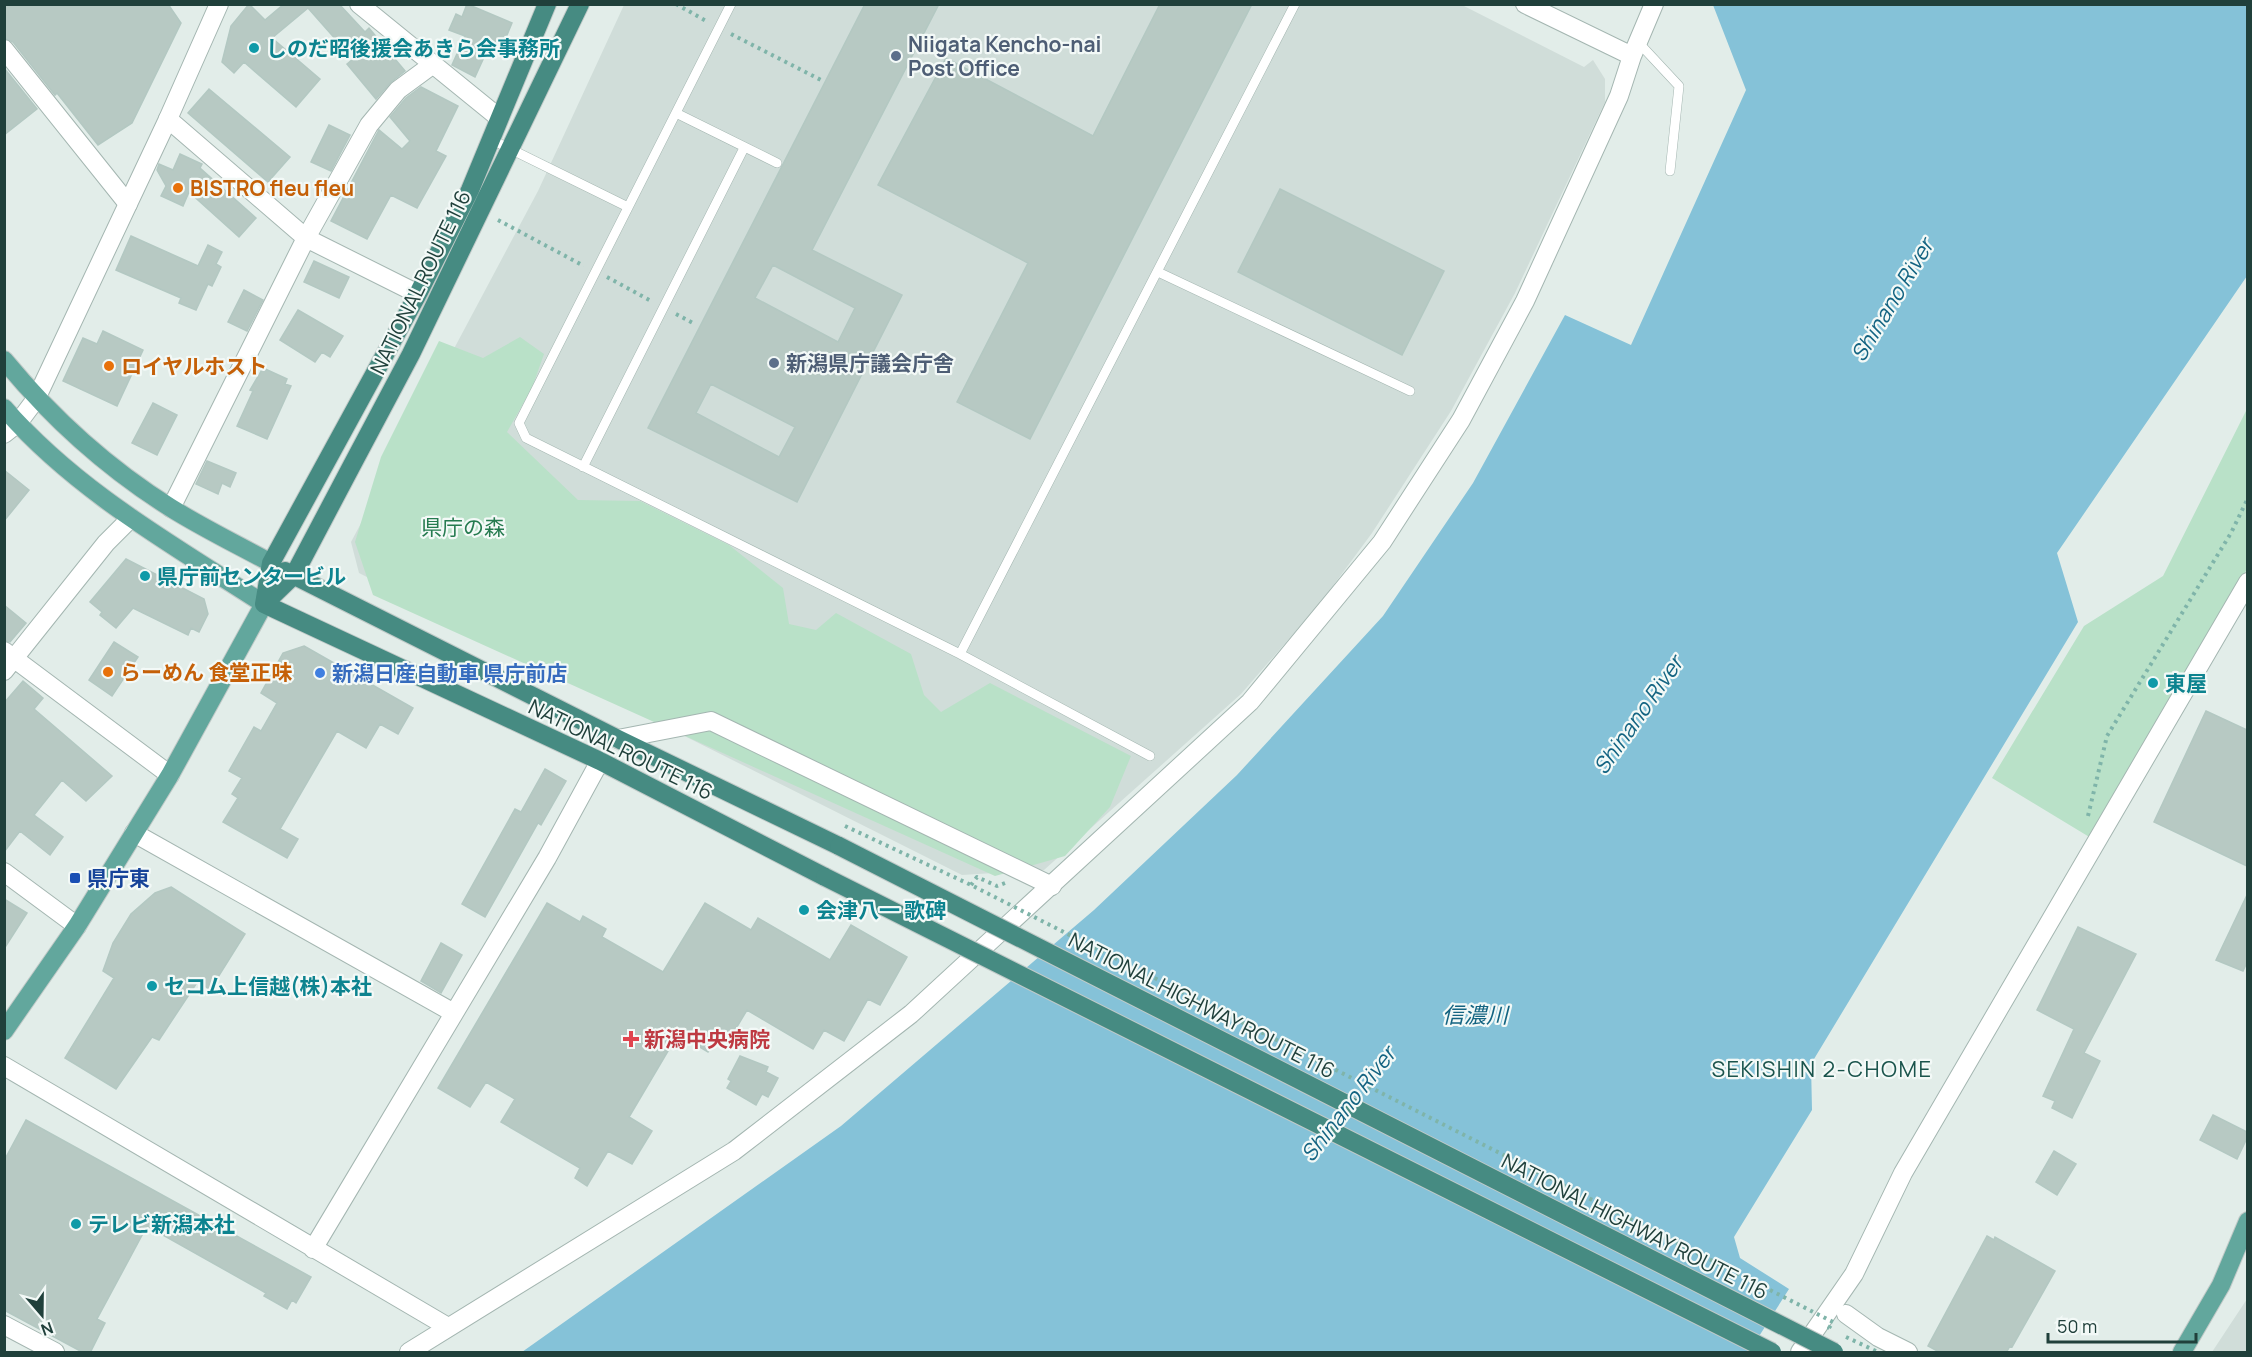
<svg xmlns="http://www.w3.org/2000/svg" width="2252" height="1357" viewBox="0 0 2252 1357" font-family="Manrope,'Noto Sans JP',sans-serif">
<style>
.built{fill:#d0ddd9}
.green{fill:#b9e1c8}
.water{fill:#85c2d8}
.building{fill:#b7c9c3;stroke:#b3c8c2;stroke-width:1.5;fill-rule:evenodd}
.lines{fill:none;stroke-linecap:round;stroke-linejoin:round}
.service-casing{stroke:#a4b6b1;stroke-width:10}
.minor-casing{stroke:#a4b6b1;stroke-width:20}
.tertiary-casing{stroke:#a4b6b1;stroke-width:20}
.primary-casing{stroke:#c1cac8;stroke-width:20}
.trunk-casing{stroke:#c1cac8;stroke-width:20}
.path{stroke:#7fb4a9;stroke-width:4;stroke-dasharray:3 4.5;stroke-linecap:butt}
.service{stroke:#fff;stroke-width:9}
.minor{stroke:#fff;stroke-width:18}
.tertiary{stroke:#fff;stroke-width:18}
.primary{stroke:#62a79d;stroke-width:18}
.trunk{stroke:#468b82;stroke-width:18}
.trunk-bridge-casing{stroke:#c1cac8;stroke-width:20;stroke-linecap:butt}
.path-bridge{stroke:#7fb4a9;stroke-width:4;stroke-dasharray:3 4.5;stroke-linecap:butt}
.trunk-bridge{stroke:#468b82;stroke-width:18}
.culture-dot{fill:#0f9aa8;stroke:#f3f9f7;stroke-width:2}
.service-dot{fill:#5c6f8a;stroke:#f3f9f7;stroke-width:2}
.food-dot{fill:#e8710a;stroke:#f3f9f7;stroke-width:2}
.shop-dot{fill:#3f7fe0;stroke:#f3f9f7;stroke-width:2}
.transit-dot{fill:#1a4fb4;stroke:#f3f9f7;stroke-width:2}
.health-dot{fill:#e0444e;stroke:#f3f9f7;stroke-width:2}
.labels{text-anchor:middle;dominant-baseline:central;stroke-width:4.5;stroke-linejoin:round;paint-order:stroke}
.service-label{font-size:21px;font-weight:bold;fill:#4e5e75;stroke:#f3f9f7;text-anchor:start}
.culture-label{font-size:21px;font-weight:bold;fill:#0d838f;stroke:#f3f9f7;text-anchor:start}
.food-label{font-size:21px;font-weight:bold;fill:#c56008;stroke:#f3f9f7;text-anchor:start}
.street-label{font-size:21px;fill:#20403b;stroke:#f3f9f7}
.park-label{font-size:21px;fill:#267b50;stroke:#f3f9f7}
.shop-label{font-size:21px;font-weight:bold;fill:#366cbe;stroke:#f3f9f7;text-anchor:start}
.transit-label{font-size:21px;font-weight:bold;fill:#164399;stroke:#f3f9f7;text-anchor:start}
.health-label{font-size:21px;font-weight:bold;fill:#be3a42;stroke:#f3f9f7;text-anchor:start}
.water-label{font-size:22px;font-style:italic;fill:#146482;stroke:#f3f9f7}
.neighbourhood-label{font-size:22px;letter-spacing:1.5px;fill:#1a544c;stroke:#f3f9f7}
</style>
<rect width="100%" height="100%" fill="#e2ede9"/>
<!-- built -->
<path class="built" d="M 624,5 L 1462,5 L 1584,67 L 1593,60 L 1605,79 L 1605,102 L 1515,293 L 1451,411 L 1372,533 L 1321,602 L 1241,694 L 1044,870 L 962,875 L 359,573 L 351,542 L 538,191 Z
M 2247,1299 L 2247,1352 L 2212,1352 Z"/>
<!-- green -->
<path class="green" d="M 520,337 L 544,354 L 532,388 L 507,432 L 578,500 L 640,501 L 729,545 L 783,588 L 789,624 L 816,630 L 836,613 L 911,654 L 924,695 L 941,712 L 990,683 L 1131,756 L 1110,807 L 1065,856 L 995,876 L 373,595 L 355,542 L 381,457 L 439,341 L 483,358 Z
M 2247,409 L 2247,569 L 2091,838 L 1992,778 L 2084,626 L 2163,576 Z"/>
<!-- water -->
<path class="water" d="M 1713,5 L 2247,5 L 2247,276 L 2057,553 L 2078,622 L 1811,1064 L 1812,1110 L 1734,1237 L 1740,1258 L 1789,1289 L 1749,1352 L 522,1352 L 841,1126 L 1094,910 L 1237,775 L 1383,616 L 1473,483 L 1565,315 L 1631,345 L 1746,90 Z"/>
<!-- building -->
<path class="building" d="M 4,4 L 168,4 L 181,23 L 132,123 L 98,145 L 57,93 L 55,95 L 13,42 L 4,38 Z
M 249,4 L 265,20 L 284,4 L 339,4 L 365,32 L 369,28 L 405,71 L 390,83 L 376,99 L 347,64 L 353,59 L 308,8 L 272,38 L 320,79 L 296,107 L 244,62 L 234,73 L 222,62 L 231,26 Z
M 467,4 L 512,23 L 502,47 L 491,42 L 475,77 L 452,65 L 465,36 L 449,30 L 456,14 L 462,17 Z
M 865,4 L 939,4 L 812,250 L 902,295 L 797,502 L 648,428 ZM 773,265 L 855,308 L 838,342 L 755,298 ZM 711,384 L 795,427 L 779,457 L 696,413 Z
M 1160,4 L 1252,4 L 1030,439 L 957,402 L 1028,263 L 878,185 L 946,58 L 1093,136 Z
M 4,68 L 37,109 L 4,135 Z
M 421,87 L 458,106 L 436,151 L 446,156 L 417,208 L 391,195 L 367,239 L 331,221 L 379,130 L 402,149 L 410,141 L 390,117 L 406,98 Z
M 209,89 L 290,157 L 268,182 L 188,113 Z
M 329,125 L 350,135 L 331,171 L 311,162 Z
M 180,154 L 202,164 L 200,168 L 256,218 L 239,237 L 189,192 L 183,206 L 161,196 L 166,186 L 157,170 L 159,164 L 173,170 Z
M 1280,189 L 1444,271 L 1402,355 L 1238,272 Z
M 131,236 L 198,266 L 208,245 L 222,252 L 216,264 L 221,267 L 212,286 L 208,284 L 196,310 L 179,303 L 181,298 L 116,270 Z
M 314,261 L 349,277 L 339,298 L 304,282 Z
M 244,290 L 263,300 L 247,331 L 228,322 Z
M 298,310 L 343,336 L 330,357 L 322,352 L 315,362 L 280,340 Z
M 103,331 L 143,350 L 117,406 L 63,381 L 83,338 L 97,344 Z
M 263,368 L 287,379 L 285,384 L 291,386 L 267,439 L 237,426 L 253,391 L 250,390 Z
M 153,403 L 177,415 L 157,455 L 132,443 Z
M 207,461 L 236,473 L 230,487 L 222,483 L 218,494 L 196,484 Z
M 4,470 L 29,490 L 4,521 Z
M 126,559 L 204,599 L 208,614 L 199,632 L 191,628 L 188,635 L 133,608 L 116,628 L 100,615 L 102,612 L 90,602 Z
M 4,605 L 26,623 L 10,642 L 4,640 Z
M 114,642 L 138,657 L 112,696 L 89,680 Z
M 304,646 L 413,708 L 398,734 L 380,724 L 366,748 L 337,731 L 280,829 L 298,839 L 287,858 L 223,822 L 238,798 L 232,794 L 242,778 L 229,771 L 254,727 L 261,731 L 277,703 L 261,693 L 283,653 Z
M 23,681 L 43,698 L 34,709 L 112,776 L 86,801 L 62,780 L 34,815 L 63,837 L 50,855 L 20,831 L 4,852 L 4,703 Z
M 2206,711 L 2247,730 L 2247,866 L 2154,822 Z
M 545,769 L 566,781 L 541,825 L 538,823 L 485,917 L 462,904 L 515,809 L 521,812 Z
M 171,887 L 245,934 L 210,990 L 198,981 L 159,1040 L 152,1037 L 116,1089 L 65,1058 L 114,978 L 103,971 L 113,943 L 131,914 L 155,893 Z
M 2247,895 L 2247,962 L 2243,971 L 2216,960 Z
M 4,899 L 27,913 L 4,949 Z
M 547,903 L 580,922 L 583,916 L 606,929 L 602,937 L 663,972 L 705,903 L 751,930 L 758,918 L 830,960 L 851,925 L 907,957 L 880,1005 L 868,999 L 844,1041 L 824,1030 L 813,1049 L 747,1010 L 725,1047 L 715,1041 L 708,1052 L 678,1034 L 629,1117 L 652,1131 L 632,1164 L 608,1151 L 587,1186 L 575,1178 L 580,1168 L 501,1122 L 515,1099 L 486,1082 L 470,1107 L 438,1088 Z
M 2078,927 L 2136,954 L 2084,1053 L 2100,1061 L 2072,1118 L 2052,1108 L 2055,1101 L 2043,1096 L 2074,1029 L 2037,1010 Z
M 441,943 L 462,955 L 441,993 L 421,981 Z
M 740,1056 L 768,1067 L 766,1072 L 778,1078 L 768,1097 L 762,1094 L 756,1105 L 727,1088 L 731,1081 L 728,1079 Z
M 2213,1115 L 2247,1132 L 2247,1138 L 2237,1159 L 2200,1140 Z
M 26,1120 L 311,1277 L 296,1303 L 292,1300 L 287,1309 L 264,1296 L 266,1293 L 147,1226 L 97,1319 L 105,1323 L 90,1353 L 84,1353 L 4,1310 L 4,1161 Z
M 2054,1151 L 2076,1164 L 2057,1195 L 2036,1182 Z
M 1987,1236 L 1994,1240 L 1995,1237 L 2055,1271 L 2012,1347 L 2010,1346 L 2006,1353 L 1941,1353 L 1928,1346 Z"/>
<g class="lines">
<defs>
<path id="service" d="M 731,4 L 519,423 L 526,438 L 960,654 L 1150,756
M 1638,42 L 1679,86 L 1670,171
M 678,114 L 777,163
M 490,139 L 628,207
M 1158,272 L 1410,391
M 583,467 L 744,148
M 960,654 L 1295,4"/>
<path id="minor" d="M 359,4 L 498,117
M 4,49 L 128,204
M 168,119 L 306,238 L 418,294
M 171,508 L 306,238 L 369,125 L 398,90 L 432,65
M 4,651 L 170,775
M 4,671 L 106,543 L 131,518
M 618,739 L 711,721 L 1052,886
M 134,833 L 454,1013
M 4,872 L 77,926
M 4,1066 L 448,1327
M 313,1249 L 547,858 L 600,761
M 1846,1314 L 1878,1337 L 1908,1352
M 4,1325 L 55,1352"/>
<path id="tertiary" d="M 1525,4 L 1632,56
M 4,434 L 18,423 L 36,399 L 168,119 L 219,4
M 409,1352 L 734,1151 L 911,1014 L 1250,702 L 1382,542 L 1461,420 L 1525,301 L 1619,96 L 1632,56 L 1654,4
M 1800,1352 L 1854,1274 L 1903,1173 L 2248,582"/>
<path id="primary" d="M 4,360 C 52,418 107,468 171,508 C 203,528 238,545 271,563
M 4,408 C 76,491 173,545 264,604 L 170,775 L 77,926 L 4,1031
M 2182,1352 L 2221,1285 L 2248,1221"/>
<path id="trunk" d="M 285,571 L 618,739 L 839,846
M 264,604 L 294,575 L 351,467 L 411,354 L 580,4
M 264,604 L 271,563 L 418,294 L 470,190 L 547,4
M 264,604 L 600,761 L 825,877"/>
</defs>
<!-- service casing -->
<use href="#service" class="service-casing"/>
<!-- minor casing -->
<use href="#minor" class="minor-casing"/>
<!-- tertiary casing -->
<use href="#tertiary" class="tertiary-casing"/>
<!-- primary casing -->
<use href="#primary" class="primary-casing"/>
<!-- trunk casing -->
<use href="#trunk" class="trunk-casing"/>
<!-- path -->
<path class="path" d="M 676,4 L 708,22
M 731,34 L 821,80
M 498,220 L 584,266
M 607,277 L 653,302
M 676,314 L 693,323
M 2088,816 L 2107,736 L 2231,533 L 2248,498
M 971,885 L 977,877 L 997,886 L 1005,883"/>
<!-- service -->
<use href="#service" class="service"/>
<!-- minor -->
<use href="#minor" class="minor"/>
<!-- tertiary -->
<use href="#tertiary" class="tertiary"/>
<!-- primary -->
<use href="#primary" class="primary"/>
<!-- trunk -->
<use href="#trunk" class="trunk"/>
<defs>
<path id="trunk-bridge" d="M 839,846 L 1834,1352
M 825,877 L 1772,1352"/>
</defs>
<!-- trunk-bridge casing -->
<use href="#trunk-bridge" class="trunk-bridge-casing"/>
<!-- path-bridge -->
<path class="path-bridge" d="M 845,826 L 971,885 L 1833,1322 L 1829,1328 L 1831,1329
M 1846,1337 L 1878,1352"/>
<!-- trunk-bridge -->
<use href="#trunk-bridge" class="trunk-bridge"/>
</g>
<!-- markers -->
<g class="culture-dot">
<circle cx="254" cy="48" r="6"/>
<circle cx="145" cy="576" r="6"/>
<circle cx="2153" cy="683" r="6"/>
<circle cx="804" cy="910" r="6"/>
<circle cx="152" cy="986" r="6"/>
<circle cx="76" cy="1224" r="6"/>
</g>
<g class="service-dot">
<circle cx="896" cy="56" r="6"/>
<circle cx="774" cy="363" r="6"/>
</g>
<g class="food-dot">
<circle cx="178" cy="188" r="6"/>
<circle cx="109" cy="366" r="6"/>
<circle cx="108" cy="672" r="6"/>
</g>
<circle class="shop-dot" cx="320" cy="673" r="6"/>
<rect class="transit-dot" x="69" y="872" width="12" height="12" rx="3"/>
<path class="health-dot" d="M628 1030h6v6h6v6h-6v6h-6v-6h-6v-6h6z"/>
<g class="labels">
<!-- service labels -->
<g class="service-label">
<text x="908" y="44">Niigata Kencho-nai<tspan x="908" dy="24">Post Office</tspan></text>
<text x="786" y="363">新潟県庁議会庁舎</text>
</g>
<!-- culture labels -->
<g class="culture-label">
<text x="266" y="48">しのだ昭後援会あきら会事務所</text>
<text x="157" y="576">県庁前センタービル</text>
<text x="2165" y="683">東屋</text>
<text x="816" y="910">会津八一 歌碑</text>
<text x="164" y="986">セコム上信越(株)本社</text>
<text x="88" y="1224">テレビ新潟本社</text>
</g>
<!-- food labels -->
<g class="food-label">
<text x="190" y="188">BISTRO fleu fleu</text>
<text x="121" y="366">ロイヤルホスト</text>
<text x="120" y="672">らーめん 食堂正味</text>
</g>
<!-- street labels -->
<g class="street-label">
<text transform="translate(420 282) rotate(-64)">NATIONAL ROUTE 116</text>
<text transform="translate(621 749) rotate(26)">NATIONAL ROUTE 116</text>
<text transform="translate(1202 1005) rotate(27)">NATIONAL HIGHWAY ROUTE 116</text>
<text transform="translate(1635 1226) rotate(27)">NATIONAL HIGHWAY ROUTE 116</text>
</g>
<!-- park labels -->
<g class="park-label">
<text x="463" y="527">県庁の森</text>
</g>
<!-- shop labels -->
<g class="shop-label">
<text x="332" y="673">新潟日産自動車 県庁前店</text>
</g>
<!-- transit labels -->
<g class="transit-label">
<text x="87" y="878">県庁東</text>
</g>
<!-- health labels -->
<g class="health-label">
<text x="644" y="1039">新潟中央病院</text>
</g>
<!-- water labels -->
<g class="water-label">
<text transform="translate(1892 300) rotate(-59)">Shinano River</text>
<text transform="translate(1638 715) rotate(-55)">Shinano River</text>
<text x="1475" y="1015">信濃川</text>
<text transform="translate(1348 1104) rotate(-52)">Shinano River</text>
</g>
<!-- neighbourhood labels -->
<g class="neighbourhood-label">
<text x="1822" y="1069">SEKISHIN 2-CHOME</text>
</g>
</g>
<!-- border -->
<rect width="2252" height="1357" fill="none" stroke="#20403b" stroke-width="12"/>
<!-- north arrow -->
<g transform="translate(42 1315) rotate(160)" stroke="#f3f9f7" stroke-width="4.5" paint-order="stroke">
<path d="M0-4.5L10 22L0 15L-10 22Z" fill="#20403b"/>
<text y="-9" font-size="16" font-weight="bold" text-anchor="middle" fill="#20403b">N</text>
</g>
<!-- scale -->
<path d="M2048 1333v9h148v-9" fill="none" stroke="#20403b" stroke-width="3"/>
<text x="2057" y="1333" font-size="18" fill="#20403b" stroke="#f3f9f7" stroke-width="4.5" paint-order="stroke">50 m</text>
</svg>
